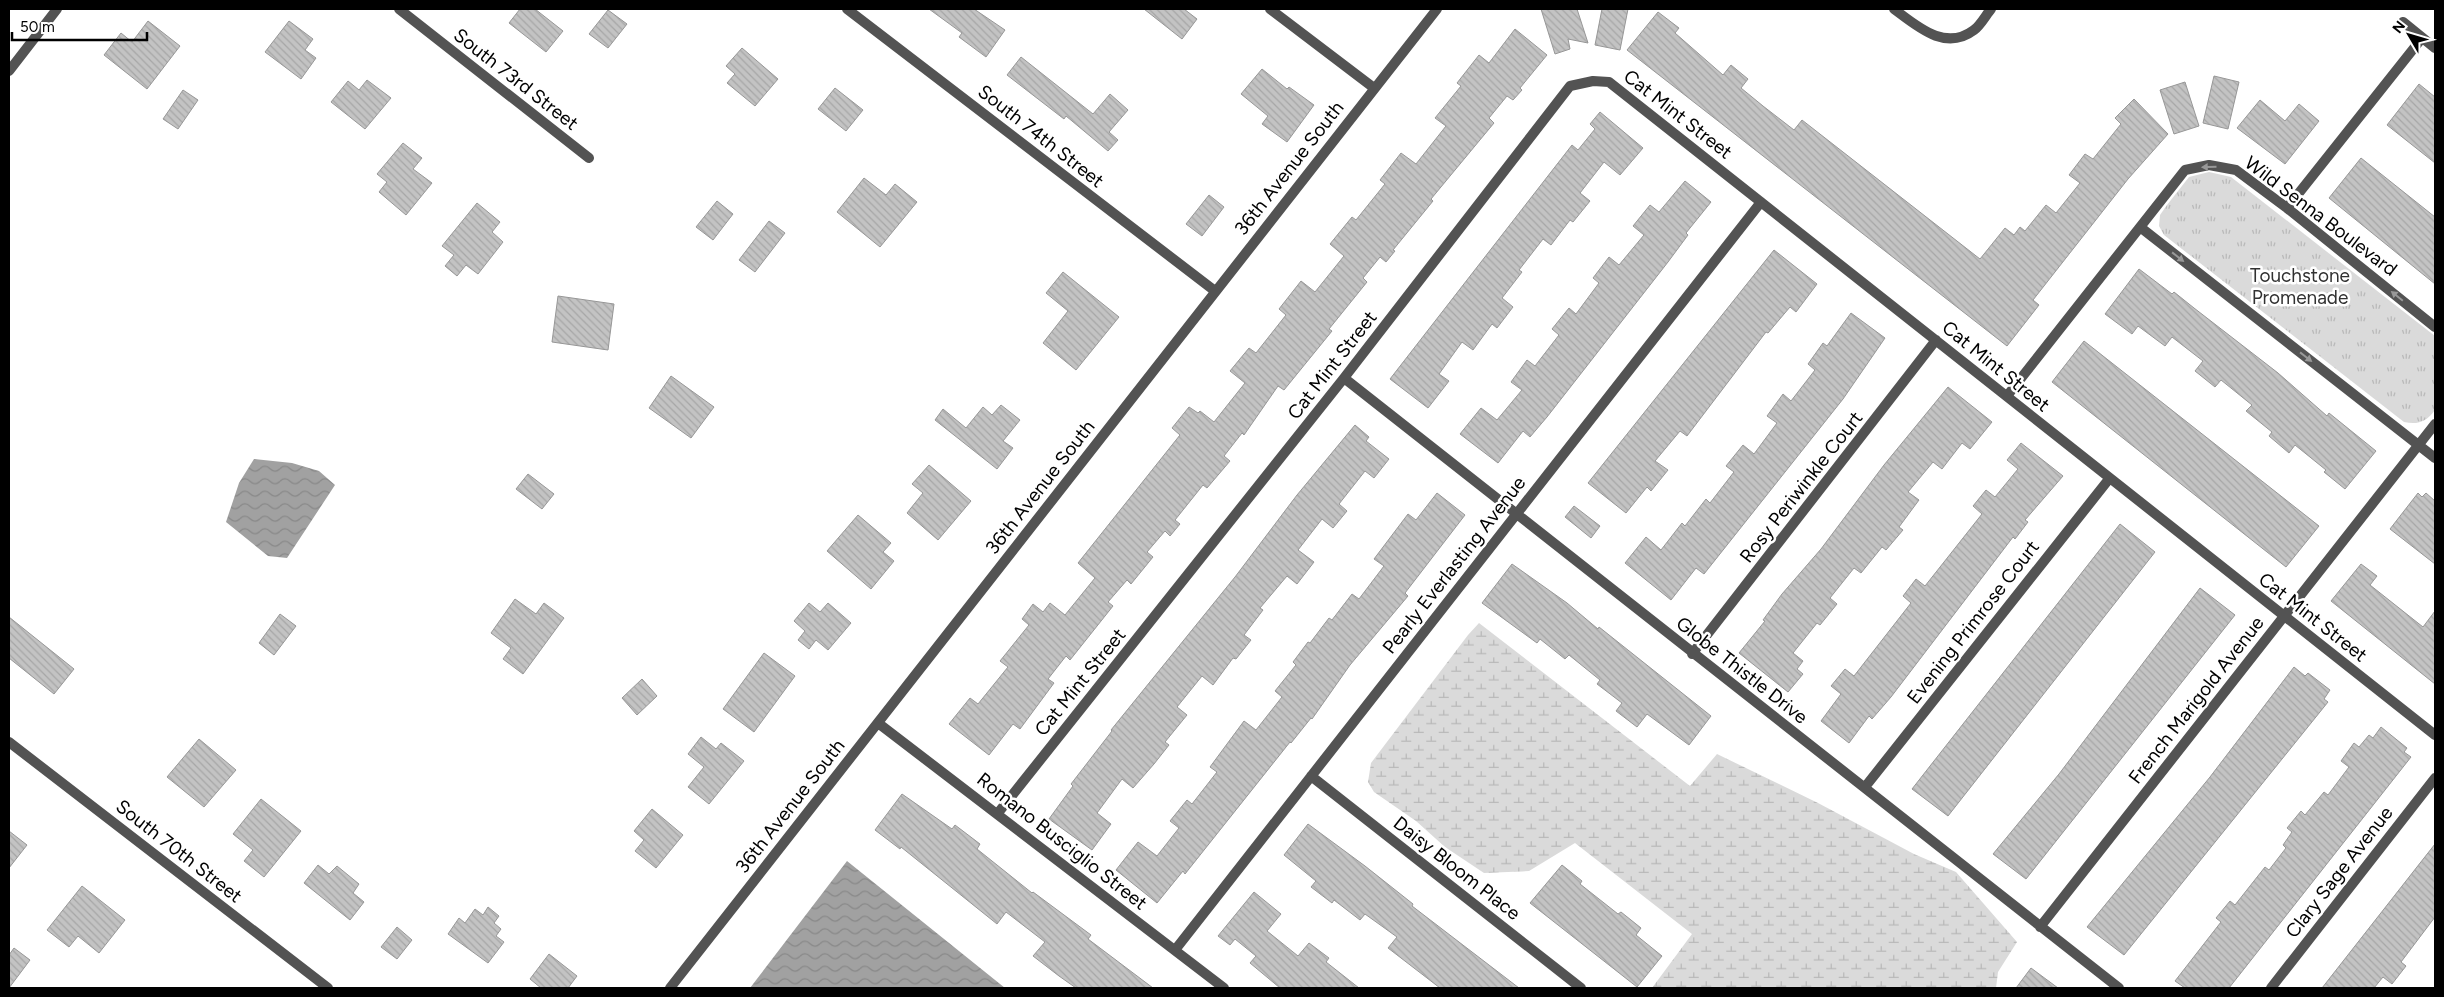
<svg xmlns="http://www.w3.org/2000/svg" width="2444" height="997" viewBox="0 0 2444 997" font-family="Figtree,sans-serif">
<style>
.wetland{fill:url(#wetland-marsh)}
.park{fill:url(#park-tufts)}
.water{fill:url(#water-waves)}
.building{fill:url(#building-back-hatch);stroke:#979797}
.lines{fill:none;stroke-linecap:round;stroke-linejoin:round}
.street{stroke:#535353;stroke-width:10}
.oneway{fill:#989898}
.labels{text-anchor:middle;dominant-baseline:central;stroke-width:5;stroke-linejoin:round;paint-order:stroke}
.street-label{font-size:19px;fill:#000;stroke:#fff}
.park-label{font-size:19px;fill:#313131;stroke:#fff}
</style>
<defs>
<pattern id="wetland-marsh" width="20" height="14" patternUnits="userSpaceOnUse" patternTransform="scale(1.25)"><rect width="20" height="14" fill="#dadada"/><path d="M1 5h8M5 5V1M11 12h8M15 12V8" fill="none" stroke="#b9b9b9"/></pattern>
<pattern id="park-tufts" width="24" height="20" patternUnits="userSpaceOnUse" patternTransform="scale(1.25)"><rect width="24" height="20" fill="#dadada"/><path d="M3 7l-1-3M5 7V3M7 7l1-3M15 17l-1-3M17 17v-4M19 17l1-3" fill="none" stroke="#b9b9b9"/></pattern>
<pattern id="water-waves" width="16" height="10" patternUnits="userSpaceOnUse" patternTransform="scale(1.25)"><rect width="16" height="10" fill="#a1a1a1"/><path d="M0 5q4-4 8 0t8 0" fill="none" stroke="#898989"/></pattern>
<pattern id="building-back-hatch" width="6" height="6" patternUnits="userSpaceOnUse" patternTransform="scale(1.25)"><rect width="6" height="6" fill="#c3c3c3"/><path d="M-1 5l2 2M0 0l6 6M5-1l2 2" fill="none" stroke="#a6a6a6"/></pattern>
</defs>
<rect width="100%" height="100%" fill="#fff"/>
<!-- wetland -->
<path class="wetland" d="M 1479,623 L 1690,786 L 1717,754 L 1818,803 L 1914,854 L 1956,872 L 2017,942 L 1998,972 L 1996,988 L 1652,988 L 1692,934 L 1575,843 L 1529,871 L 1484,873 L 1445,847 L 1416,821 L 1374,792 L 1368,782 L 1371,763 L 1468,635 Z"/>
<!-- park -->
<path class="park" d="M 2209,172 L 2231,177 L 2435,336 L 2435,410 C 2426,422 2418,425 2404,422 L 2164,235 L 2159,226 L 2160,215 L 2167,205 L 2189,177 Z"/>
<!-- water -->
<path class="water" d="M 254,459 L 292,463 L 319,471 L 335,485 L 287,558 L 268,556 L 226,522 L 239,483 Z
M 847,861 L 1005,988 L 750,988 Z"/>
<!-- building -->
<path class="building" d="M 520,9 L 535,9 L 563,31 L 546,52 L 509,23 Z
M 929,9 L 974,9 L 1005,30 L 986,57 L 959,37 L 962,33 Z
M 1144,9 L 1184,9 L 1197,19 L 1182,39 Z
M 1541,9 L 1577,9 L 1588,43 L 1568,39 L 1570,49 L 1555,54 Z
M 1602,9 L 1628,9 L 1620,50 L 1595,45 Z
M 608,10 L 627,24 L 608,48 L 589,34 Z
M 1658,12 L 1679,28 L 1675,33 L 1723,75 L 1731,65 L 1748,79 L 1741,88 L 1763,106 L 1794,130 L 1802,120 L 1980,259 L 2005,228 L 2014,235 L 2020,227 L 2025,231 L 2046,205 L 2056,213 L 2080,183 L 2069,175 L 2085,154 L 2093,159 L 2121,124 L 2115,118 L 2134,99 L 2168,134 L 2128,179 L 2033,300 L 2039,305 L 2007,346 L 1627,50 Z
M 148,21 L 180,46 L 147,89 L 104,55 L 121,33 L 132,42 Z
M 289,21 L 313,39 L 305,50 L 316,58 L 301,79 L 265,52 Z
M 1515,29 L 1547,55 L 1520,88 L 1522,90 L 1513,100 L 1507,96 L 1489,118 L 1494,123 L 1431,199 L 1433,201 L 1393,250 L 1395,251 L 1386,262 L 1380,257 L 1363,278 L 1367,282 L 1329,329 L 1332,331 L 1284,390 L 1278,386 L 1244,435 L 1242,433 L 1224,456 L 1230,461 L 1207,488 L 1203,485 L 1175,520 L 1180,524 L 1170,536 L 1165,531 L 1147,552 L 1153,557 L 1131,584 L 1127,580 L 1108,602 L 1113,606 L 1070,660 L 1066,656 L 1048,679 L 1054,683 L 1020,729 L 1013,724 L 989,755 L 949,724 L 970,698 L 978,704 L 1008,667 L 1000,661 L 1029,625 L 1022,619 L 1033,604 L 1043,612 L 1050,603 L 1065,615 L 1095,578 L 1078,563 L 1180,435 L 1172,428 L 1189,407 L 1198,413 L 1200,411 L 1214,422 L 1245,383 L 1230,371 L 1249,348 L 1256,353 L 1286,315 L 1279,309 L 1301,281 L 1315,292 L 1344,256 L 1330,244 L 1352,217 L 1356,220 L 1385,184 L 1380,180 L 1401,153 L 1416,164 L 1446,126 L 1435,118 L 1461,86 L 1457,83 L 1479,55 L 1489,63 Z
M 742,48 L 778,79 L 755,106 L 727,83 L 735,74 L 726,66 Z
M 1021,57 L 1093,114 L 1110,94 L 1128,110 L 1109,132 L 1118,140 L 1108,151 L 1066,116 L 1064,119 L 1007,75 Z
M 1262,69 L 1287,89 L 1289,87 L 1314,105 L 1287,142 L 1262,124 L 1268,116 L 1241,94 Z
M 2214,76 L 2239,82 L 2228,129 L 2203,123 Z
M 367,80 L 391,98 L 365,129 L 331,102 L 348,81 L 359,90 Z
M 2185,82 L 2199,126 L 2174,134 L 2160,90 Z
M 2419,84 L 2435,97 L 2435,163 L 2387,125 Z
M 835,88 L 863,110 L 846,131 L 818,109 Z
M 183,90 L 198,100 L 178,129 L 163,119 Z
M 2260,100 L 2285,121 L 2299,104 L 2319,121 L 2285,164 L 2237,128 Z
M 1600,112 L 1643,148 L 1620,175 L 1604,162 L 1580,193 L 1590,201 L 1573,222 L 1570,220 L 1551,245 L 1543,239 L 1519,270 L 1522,272 L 1502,298 L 1513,307 L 1497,328 L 1492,324 L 1473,350 L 1462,342 L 1439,374 L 1449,381 L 1428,408 L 1390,379 L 1572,145 L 1578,150 L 1595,129 L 1590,124 Z
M 403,143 L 422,158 L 413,169 L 432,183 L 406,215 L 379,192 L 387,182 L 377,174 Z
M 2361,158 L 2435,217 L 2435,284 L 2329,198 Z
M 864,178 L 886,195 L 895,184 L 917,202 L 880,247 L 837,212 Z
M 1685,181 L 1711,202 L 1686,233 L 1688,235 L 1668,262 L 1547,417 L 1530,437 L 1523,431 L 1498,463 L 1460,434 L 1481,408 L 1497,420 L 1522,390 L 1511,382 L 1527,360 L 1535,366 L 1559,335 L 1552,329 L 1569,308 L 1576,314 L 1599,283 L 1593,278 L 1609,257 L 1619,265 L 1644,235 L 1633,226 L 1650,205 L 1659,212 Z
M 1209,195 L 1224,207 L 1202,236 L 1186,224 Z
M 717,201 L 733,214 L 713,240 L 696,227 Z
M 477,203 L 500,222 L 492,232 L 503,242 L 478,274 L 466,265 L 457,276 L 445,266 L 454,255 L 442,246 Z
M 769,221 L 785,233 L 755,272 L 739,260 Z
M 1774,250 L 1817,284 L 1796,312 L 1790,307 L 1768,333 L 1766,332 L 1687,436 L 1680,431 L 1655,461 L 1668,470 L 1651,491 L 1647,487 L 1626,513 L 1588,483 Z
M 2139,269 L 2172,294 L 2174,292 L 2194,308 L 2278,373 L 2327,416 L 2329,413 L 2376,451 L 2345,489 L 2324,472 L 2326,470 L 2295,445 L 2289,453 L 2269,436 L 2272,432 L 2246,411 L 2252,405 L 2221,380 L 2215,387 L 2195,371 L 2203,361 L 2172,337 L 2165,346 L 2138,326 L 2132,334 L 2105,314 Z
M 1063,272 L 1119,317 L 1076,370 L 1043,343 L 1068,311 L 1046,293 Z
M 558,296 L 614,304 L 608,350 L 552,342 Z
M 1851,313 L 1885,338 L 1843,399 L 1704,574 L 1696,568 L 1671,600 L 1625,563 L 1646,537 L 1661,550 L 1682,523 L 1685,526 L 1706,499 L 1710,503 L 1734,472 L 1726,466 L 1743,445 L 1754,454 L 1777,423 L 1767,416 L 1783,394 L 1791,401 L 1815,370 L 1808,364 L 1823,343 L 1827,346 Z
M 2084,341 L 2319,526 L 2286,567 L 2052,382 Z
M 671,376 L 714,407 L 691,438 L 649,408 Z
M 1948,387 L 1992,422 L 1970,449 L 1962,443 L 1942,469 L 1933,462 L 1908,492 L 1919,500 L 1899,527 L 1903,530 L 1886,550 L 1882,547 L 1861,573 L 1854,568 L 1830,598 L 1837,604 L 1820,625 L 1817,623 L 1793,653 L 1803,661 L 1797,669 L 1803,674 L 1788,692 L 1739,653 L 1765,621 L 1763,620 L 1782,594 L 1821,549 L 1884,465 Z
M 1001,405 L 1020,420 L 1003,441 L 1013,448 L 997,469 L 935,420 L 943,409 L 966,428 L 983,407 L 992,415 Z
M 1355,425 L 1369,437 L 1366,441 L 1389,459 L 1374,478 L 1365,471 L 1339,504 L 1347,511 L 1333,528 L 1322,519 L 1298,550 L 1314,562 L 1297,584 L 1287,576 L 1260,608 L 1263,610 L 1244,635 L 1251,640 L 1236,659 L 1233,658 L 1213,685 L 1202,676 L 1177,707 L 1187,715 L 1165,742 L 1169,745 L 1154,764 L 1133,788 L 1122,779 L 1097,813 L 1111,824 L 1092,850 L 1049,819 L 1073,786 L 1071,784 L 1112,731 L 1111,730 L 1235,577 L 1297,495 Z
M 2021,443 L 2063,476 L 2025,520 L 2028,522 L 2015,539 L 2013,537 L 1891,697 L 1872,719 L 1869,716 L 1849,743 L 1821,721 L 1841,694 L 1831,686 L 1845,669 L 1854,676 L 1911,603 L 1903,596 L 1916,579 L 1925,586 L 1982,514 L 1973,506 L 1986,490 L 1995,497 L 2018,469 L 2007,460 Z
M 929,465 L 971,501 L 938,540 L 907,513 L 923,493 L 912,484 Z
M 528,474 L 554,494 L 542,509 L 516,489 Z
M 1437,493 L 1465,515 L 1405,593 L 1408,596 L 1350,665 L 1312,719 L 1311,718 L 1291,743 L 1290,742 L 1185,874 L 1183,871 L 1157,903 L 1116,870 L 1138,842 L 1157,856 L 1179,828 L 1170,821 L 1187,800 L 1192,804 L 1217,772 L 1210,767 L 1244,721 L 1256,730 L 1282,697 L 1275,691 L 1296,665 L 1293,662 L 1308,642 L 1310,643 L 1329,618 L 1332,620 L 1352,594 L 1359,599 L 1384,566 L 1374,559 L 1408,514 L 1416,520 Z
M 2418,493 L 2422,497 L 2426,493 L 2435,501 L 2435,564 L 2390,529 Z
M 1574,506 L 1600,526 L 1591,538 L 1565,517 Z
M 858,515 L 891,543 L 883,552 L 894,561 L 871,589 L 827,551 Z
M 2120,524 L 2155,552 L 1948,816 L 1912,789 Z
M 1512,564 L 1567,603 L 1598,629 L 1599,627 L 1711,716 L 1689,745 L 1647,714 L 1637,727 L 1616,711 L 1622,703 L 1597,684 L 1600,680 L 1569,655 L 1565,659 L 1540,639 L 1537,643 L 1482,603 Z
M 2361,564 L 2377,576 L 2370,585 L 2423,627 L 2435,611 L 2435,684 L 2331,601 Z
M 2200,588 L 2235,615 L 2026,879 L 1993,854 L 2059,774 Z
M 515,599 L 536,614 L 544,603 L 564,618 L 523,674 L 503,659 L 511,648 L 491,633 Z
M 809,603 L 820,612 L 828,603 L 851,623 L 828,650 L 816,640 L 809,649 L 798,640 L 805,631 L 794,621 Z
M 280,614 L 296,626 L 274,655 L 259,643 Z
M 9,617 L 74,669 L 54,694 L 9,658 Z
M 764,653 L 795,676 L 754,732 L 723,709 Z
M 2294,667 L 2305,676 L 2308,673 L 2330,690 L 2324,699 L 2328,702 L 2124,955 L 2087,927 L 2210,777 Z
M 642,679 L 657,696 L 637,715 L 622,698 Z
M 2381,727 L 2407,748 L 2404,752 L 2411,757 L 2229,988 L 2185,988 L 2175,981 L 2221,922 L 2216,918 L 2230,901 L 2235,905 L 2265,867 L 2269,870 L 2286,848 L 2283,845 L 2292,832 L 2287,828 L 2301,811 L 2305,815 L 2324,792 L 2328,795 L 2349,767 L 2341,761 L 2354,743 L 2359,747 L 2369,735 L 2373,738 Z
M 701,737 L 716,749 L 721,743 L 744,761 L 709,804 L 688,787 L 704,767 L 688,754 Z
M 199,739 L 236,770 L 204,807 L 167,777 Z
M 902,794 L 952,829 L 955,825 L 980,844 L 977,849 L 1032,893 L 1033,892 L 1091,935 L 1088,939 L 1153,988 L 1076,988 L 1059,976 L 1033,956 L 1045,942 L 1006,912 L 997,924 L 901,847 L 900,849 L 875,830 Z
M 261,799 L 301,831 L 264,877 L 244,861 L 253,850 L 233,834 Z
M 652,809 L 683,835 L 656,868 L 635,851 L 644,840 L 634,831 Z
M 1308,824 L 1365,866 L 1413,904 L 1412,906 L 1519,988 L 1440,988 L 1388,948 L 1397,937 L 1365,914 L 1360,920 L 1334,900 L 1332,903 L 1311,887 L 1316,881 L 1284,855 Z
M 9,831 L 27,845 L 9,868 Z
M 2435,844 L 2435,917 L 2401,962 L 2406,966 L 2392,984 L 2383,977 L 2374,988 L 2322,988 Z
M 318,865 L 329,874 L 337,866 L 359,884 L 353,893 L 364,902 L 350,920 L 304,883 Z
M 1562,865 L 1582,881 L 1580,884 L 1618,914 L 1621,912 L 1641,928 L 1636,935 L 1662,956 L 1637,987 L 1530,903 Z
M 82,886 L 125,920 L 99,953 L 78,936 L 69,947 L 47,930 Z
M 1254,892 L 1281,914 L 1267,931 L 1298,956 L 1309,943 L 1329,958 L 1326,962 L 1359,988 L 1280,988 L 1250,963 L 1256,956 L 1235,939 L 1230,945 L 1218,936 Z
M 488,907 L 499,916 L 494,923 L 501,929 L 496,936 L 504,942 L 488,963 L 448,934 L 459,918 L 465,923 L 475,909 L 483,915 Z
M 397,927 L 412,940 L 397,959 L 381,947 Z
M 14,948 L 30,960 L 9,988 L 9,955 Z
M 549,954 L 577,976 L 568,988 L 541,988 L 530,979 Z
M 2031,968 L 2058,988 L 2016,988 Z"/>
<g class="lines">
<!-- street -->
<path class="street" d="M 399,9 L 589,158
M 847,9 L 1215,291
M 1270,9 L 1374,88
M 1894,9 C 1917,26 1945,52 1974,30 C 1980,26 1986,15 1991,9
M 2403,22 L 2435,48
M 9,71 L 57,9
M 2287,208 L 2422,38
M 2140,227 L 2435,458
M 1344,378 L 2119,988
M 2007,396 L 2185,170 L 2209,165 L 2236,170 L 2287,208 L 2435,327
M 1692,654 L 1936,340
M 878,723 L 1224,988
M 9,742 L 328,988
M 1311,776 L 1581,988
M 1865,787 L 2109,479
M 998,813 L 1344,378 L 1570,86 L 1593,81 L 1609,82 L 2435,735
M 2040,927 L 2435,424
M 1175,950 L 1761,202
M 670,988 L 1437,9
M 2271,988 L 2435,778"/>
</g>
<!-- one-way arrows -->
<defs><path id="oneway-solid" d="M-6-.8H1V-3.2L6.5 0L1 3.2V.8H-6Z" transform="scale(1.25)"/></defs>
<g class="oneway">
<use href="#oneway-solid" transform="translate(2209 167) rotate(178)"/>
<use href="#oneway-solid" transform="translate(2178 257) rotate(38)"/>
<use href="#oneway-solid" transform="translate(2397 296) rotate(-141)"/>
<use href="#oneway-solid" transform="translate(2306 357) rotate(38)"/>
</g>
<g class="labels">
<!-- street labels -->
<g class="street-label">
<text transform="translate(516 79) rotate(38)">South 73rd Street</text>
<text transform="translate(1678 114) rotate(38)">Cat Mint Street</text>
<text transform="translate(1041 136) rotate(38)">South 74th Street</text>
<text transform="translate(1289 168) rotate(-52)">36th Avenue South</text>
<text transform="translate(2321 216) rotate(37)">Wild Senna Boulevard</text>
<text transform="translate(1332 365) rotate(-52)">Cat Mint Street</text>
<text transform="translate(1996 366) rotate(39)">Cat Mint Street</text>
<text transform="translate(1040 487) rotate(-52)">36th Avenue South</text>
<text transform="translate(1801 487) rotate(-52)">Rosy Periwinkle Court</text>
<text transform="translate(1454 565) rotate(-52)">Pearly Everlasting Avenue</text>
<text transform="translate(2313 617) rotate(38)">Cat Mint Street</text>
<text transform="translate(1973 622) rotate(-52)">Evening Primrose Court</text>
<text transform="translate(1742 670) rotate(38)">Globe Thistle Drive</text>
<text transform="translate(1080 682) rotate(-51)">Cat Mint Street</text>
<text transform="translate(2196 700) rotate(-52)">French Marigold Avenue</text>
<text transform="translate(790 806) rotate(-52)">36th Avenue South</text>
<text transform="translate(1062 841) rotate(38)">Romano Busciglio Street</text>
<text transform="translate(179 851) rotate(38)">South 70th Street</text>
<text transform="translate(1457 868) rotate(38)">Daisy Bloom Place</text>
<text transform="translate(2339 872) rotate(-52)">Clary Sage Avenue</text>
</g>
<!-- park labels -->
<g class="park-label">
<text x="2300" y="275">Touchstone<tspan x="2300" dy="22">Promenade</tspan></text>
</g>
</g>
<!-- border -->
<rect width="2444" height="997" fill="none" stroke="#000000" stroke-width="20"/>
<!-- north arrow -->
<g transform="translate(2409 35) rotate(308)" stroke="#ffffff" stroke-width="4" paint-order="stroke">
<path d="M0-4L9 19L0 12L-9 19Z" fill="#000000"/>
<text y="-8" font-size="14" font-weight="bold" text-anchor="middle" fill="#000000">N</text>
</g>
<!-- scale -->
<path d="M12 32v8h135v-8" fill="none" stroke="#000000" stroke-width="2.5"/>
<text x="20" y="32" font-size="15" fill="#000000" stroke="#ffffff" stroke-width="4" paint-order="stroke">50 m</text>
</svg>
